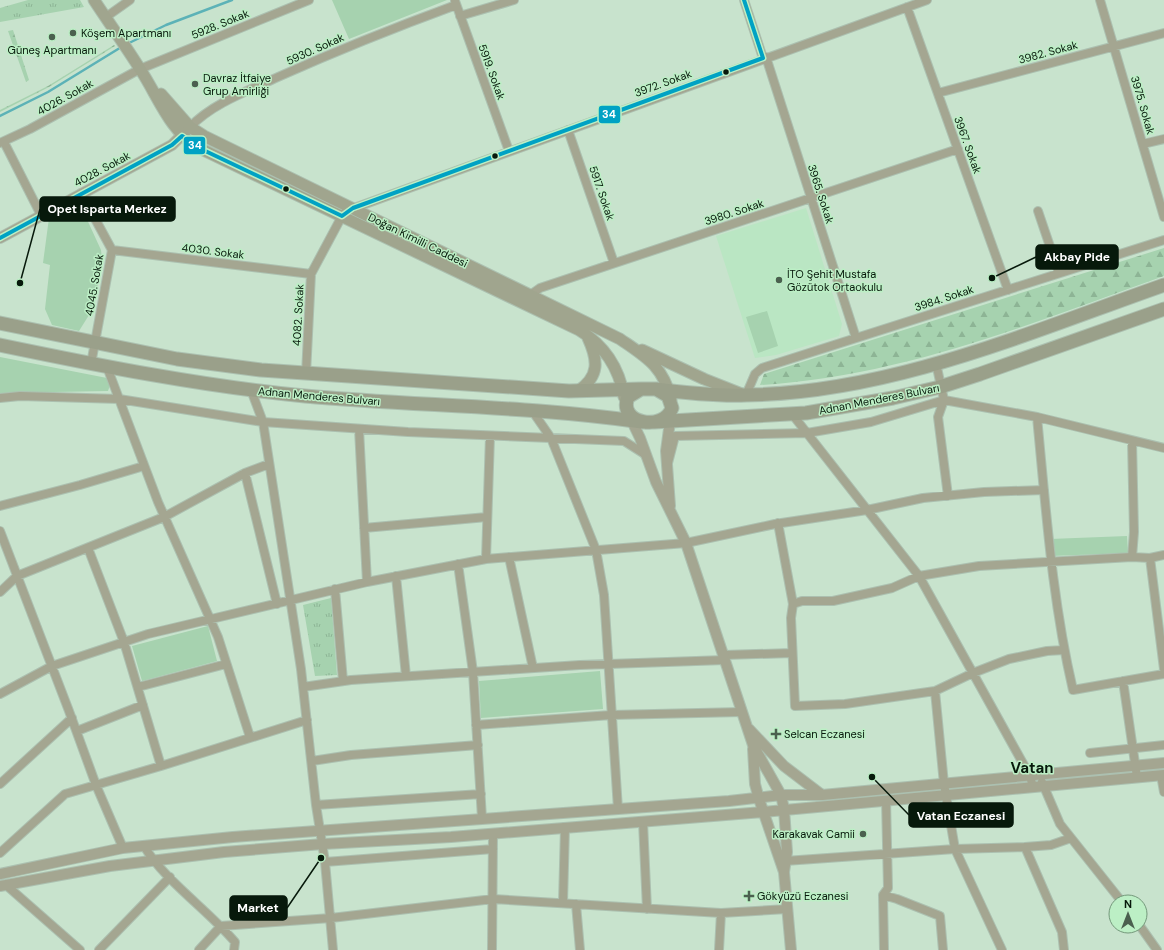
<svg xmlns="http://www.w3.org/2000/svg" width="1164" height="950" viewBox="0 0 1164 950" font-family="'DM Sans',sans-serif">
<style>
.built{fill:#bae6c3}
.grass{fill:url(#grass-tufts)}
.forest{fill:url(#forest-firs)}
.green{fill:#a6d2af}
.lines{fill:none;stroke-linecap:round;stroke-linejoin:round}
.stream{stroke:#5cb2b7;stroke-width:2.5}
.minor-casing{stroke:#acc0b0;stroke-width:10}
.tertiary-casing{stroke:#acc0b0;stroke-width:12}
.secondary-casing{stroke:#acc0b0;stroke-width:13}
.primary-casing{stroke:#acc0b0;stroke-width:15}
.minor{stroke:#a4a691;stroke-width:8}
.tertiary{stroke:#a4a691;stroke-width:10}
.secondary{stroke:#a0a58e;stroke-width:11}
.primary{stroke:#9aa08a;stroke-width:13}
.bus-1-casing{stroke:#bcefc5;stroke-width:7}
.bus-1{stroke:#00a2c4;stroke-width:4}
.poi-dot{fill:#4b604f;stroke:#bcefc5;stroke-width:1.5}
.bus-dot{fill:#07190b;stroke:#bcefc5;stroke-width:1.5}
.labels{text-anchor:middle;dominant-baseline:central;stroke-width:3;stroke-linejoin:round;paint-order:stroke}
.street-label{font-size:11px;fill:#07190b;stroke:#bcefc5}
.poi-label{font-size:11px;fill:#07190b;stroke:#bcefc5;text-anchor:start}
.district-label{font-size:15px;font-weight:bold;fill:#07190b;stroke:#bcefc5}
.leader{fill:none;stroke:#07190b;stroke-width:1.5}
.callout-dot{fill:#07190b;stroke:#bcefc5;stroke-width:1.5}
.callout{fill:#07190b;stroke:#07190b;stroke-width:1.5}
.callout-label{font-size:12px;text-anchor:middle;font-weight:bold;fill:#fff}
.line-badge{stroke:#bcefc5;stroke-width:1.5}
.badge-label{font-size:11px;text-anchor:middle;font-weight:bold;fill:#fff}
</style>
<defs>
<pattern id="grass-tufts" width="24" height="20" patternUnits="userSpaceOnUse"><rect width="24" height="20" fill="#a6d2af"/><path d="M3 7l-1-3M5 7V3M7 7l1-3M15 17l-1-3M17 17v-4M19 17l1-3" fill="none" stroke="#8db495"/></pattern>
<pattern id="forest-firs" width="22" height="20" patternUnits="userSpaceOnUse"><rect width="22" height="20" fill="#a6d2af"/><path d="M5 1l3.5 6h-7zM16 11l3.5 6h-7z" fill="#8db495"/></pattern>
</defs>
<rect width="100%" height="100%" fill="#c8e3cd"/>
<!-- built -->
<path class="built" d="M 806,208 L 842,324 L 839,336 L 776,355 L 755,358 L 716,236 Z"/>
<!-- grass -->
<path class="grass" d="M 28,0 L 80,0 L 84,7 L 0,22 L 0,8 Z
M 331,598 L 337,675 L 315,676 L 303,605 Z"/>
<!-- forest -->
<path class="forest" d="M 13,30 L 29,80 L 26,82 L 8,31 Z
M 114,45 L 115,46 L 49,87 L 0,112 L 0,110 L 48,86 Z
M 1164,248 L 1164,276 C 1033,323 901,377 760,385 L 764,374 Z"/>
<!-- green -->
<path class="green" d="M 332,0 L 447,0 L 349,39 Z
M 79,202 L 101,250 L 102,259 L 94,307 L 79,331 L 52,325 L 45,309 L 50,265 L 43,263 L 49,218 Z
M 767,311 L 778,346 L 758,353 L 746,317 Z
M 0,357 L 107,378 L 110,385 L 108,391 L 0,393 Z
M 1127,536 L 1128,553 L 1051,556 L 1050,539 Z
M 208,626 L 217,661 L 142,681 L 132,646 Z
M 600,671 L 603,709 L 481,718 L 479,681 Z"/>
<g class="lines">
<!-- stream -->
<path class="stream" d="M 127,44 L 166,25 L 232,0
M 0,116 L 48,92 L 123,46"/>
<defs>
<path id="minor" d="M 744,0 L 763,58
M 1100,0 L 1164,217
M 455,1 L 509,151
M 907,7 L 1008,290
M 460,16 L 514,0
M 106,17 L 130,0
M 766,57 L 856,338
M 938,93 L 1164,33
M 190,127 C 213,103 248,91 278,77 C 336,51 396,27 456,5
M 568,130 L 614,263
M 4,142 L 41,215
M 0,143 L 30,129 L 140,69 L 309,0
M 1143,144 L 1164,139
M 81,193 L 112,250 L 91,364
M 1038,211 L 1059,273
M 112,250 L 311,274
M 526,298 L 540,288 L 958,149
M 936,363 L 944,400 L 1037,417 C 1046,509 1052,600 1073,690 L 1164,674
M 107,367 L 158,502 L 218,637 L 250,737
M 306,374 L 311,274 L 342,216 L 346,211 L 927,0
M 251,390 L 263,422 L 301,669 L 316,805 L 325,862 L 333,950
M 746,395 L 755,374 L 762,368 L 1164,240
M 0,398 L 20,396 L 119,399 L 263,422 L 408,432 L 624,441 L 646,455
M 944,400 L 938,417 L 948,496
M 533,412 L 551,438 L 596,550 L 604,595 L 618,809
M 792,414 L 919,576 L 1030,776 L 1033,787
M 1037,417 L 1164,448
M 359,429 L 367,582
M 668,463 L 675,436 L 807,433 L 871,422 L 944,400
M 245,473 L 277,604
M 0,506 L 80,485 L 144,466
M 778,523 L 793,604 L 791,618 L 795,706 L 845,704 L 935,691 L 973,673 L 1009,659 L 1047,651 L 1064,650
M 364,528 L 487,517
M 0,531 L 69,711 L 96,785 L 123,848
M 88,548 L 124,642 L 161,766 L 307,720
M 509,557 L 533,668
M 1132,557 L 1134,532 L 1132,441
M 1150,558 L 1164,669
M 486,559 L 490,436
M 458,564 L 473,672 L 482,818
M 396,576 L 406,676
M 335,589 L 343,681
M 0,592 L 17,576 L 164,517 L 245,473 L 269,464
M 793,604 L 802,601 L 833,601 L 892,588 L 919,576 L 979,566 L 1132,557 L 1150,558 L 1164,555
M 724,655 L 792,653
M 1123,681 L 1137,777
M 138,687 L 226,664
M 303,687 L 351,680 L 580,665 L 725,660
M 0,694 L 52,666 L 148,634 L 367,582 L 486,559 L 686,543 L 775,524 L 867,510 L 923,498 L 984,492 L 1044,490
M 476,725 L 611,715 L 742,712
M 77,731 L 143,705
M 1090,753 L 1164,745
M 312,761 L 351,755 L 478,745
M 1161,775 L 1164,792
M 1042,782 L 1060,824 L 1122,902
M 0,784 L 72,718
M 316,805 L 481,794
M 643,822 L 647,909
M 144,846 C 164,880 208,910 235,942 L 234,950
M 1025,847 L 1051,845 L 1071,838
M 0,853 L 65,794 L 161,766
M 785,861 L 955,849 L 944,784 L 935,691
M 325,862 L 493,849
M 6,885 L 80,950
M 883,895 L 897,899 L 940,916 L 943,950
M 563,903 L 565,827
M 576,904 L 580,950
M 1140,926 L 1157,950
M 99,950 L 170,877
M 199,950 L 221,926 L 331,918 L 493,899 L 721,913 L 787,909
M 492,950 L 493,833
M 719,950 L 721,913
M 884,950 L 883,895 L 888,888 L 886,800
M 1002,950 L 955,849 L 1025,847 L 1062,932 L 1064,950"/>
<path id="tertiary" d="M 0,238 L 172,145 L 188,129
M 629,415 L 640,438 L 656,482 L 686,543 L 753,745 L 781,795 L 784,809 L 787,852 L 784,872
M 670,506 L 666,451 L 671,414
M 749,729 L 784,766 L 822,795
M 753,749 L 755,784 L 759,799 L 784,872 L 791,950
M 0,874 L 123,848 L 233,837 L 729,801 L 781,795 L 822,795 L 1164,763
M 0,886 L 110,866 L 224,852 L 323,844 L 451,837 L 763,812 L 1164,775"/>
<path id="secondary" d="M 94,0 C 109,23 125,45 140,69 C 158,96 170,132 199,148 L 579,330 C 604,345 619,367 624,397
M 161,94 L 190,127 L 204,136 L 620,339 C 646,357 663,366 671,399
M 642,350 L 704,379 L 742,394
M 578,391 C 600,376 598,360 588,338"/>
<path id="primary" d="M 0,323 L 177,359 L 261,370 L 569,391 L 641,389
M 0,345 C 101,366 202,386 305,396 C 417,406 531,406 642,422
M 641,389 L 656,389 L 668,396 L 672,408 C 664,432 617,424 628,397 Z
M 656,389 C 686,393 716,396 746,395 C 891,393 1030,332 1164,285
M 654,422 L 806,413 L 893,398 L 940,387 L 980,374 L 1164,309"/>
</defs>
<!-- minor casing -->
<use href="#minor" class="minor-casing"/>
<!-- tertiary casing -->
<use href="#tertiary" class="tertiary-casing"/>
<!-- secondary casing -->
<use href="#secondary" class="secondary-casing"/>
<!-- primary casing -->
<use href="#primary" class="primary-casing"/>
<!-- minor -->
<use href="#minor" class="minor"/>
<!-- tertiary -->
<use href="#tertiary" class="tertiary"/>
<!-- secondary -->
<use href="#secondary" class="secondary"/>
<!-- primary -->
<use href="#primary" class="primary"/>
<defs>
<path id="bus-1" d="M 0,238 L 172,145 L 182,136 L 199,148 L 342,216 L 353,208 L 763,58 L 744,0"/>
</defs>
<!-- bus-1 casing -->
<use href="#bus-1" class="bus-1-casing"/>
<!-- bus-1 -->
<use href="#bus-1" class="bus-1"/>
</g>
<!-- markers -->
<g class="poi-dot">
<circle cx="73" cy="33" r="4"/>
<circle cx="52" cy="37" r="4"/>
<circle cx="195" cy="84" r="4"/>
<circle cx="779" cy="280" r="4"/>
<path d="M774 728h4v4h4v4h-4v4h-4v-4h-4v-4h4z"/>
<circle cx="863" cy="834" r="4"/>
<path d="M747 890h4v4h4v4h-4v4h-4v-4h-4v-4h4z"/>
</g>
<g class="bus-dot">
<circle cx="726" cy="72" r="3.5"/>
<circle cx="495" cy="156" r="3.5"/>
<circle cx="286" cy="189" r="3.5"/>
</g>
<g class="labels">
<!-- street labels -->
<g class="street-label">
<text transform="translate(220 24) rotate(-22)">5928. Sokak</text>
<text transform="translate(315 49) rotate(-24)">5930. Sokak</text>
<text transform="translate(1048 52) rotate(-15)">3982. Sokak</text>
<text transform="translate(492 72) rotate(70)">5919. Sokak</text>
<text transform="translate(663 83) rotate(-20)">3972. Sokak</text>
<text transform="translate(65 97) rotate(-29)">4026. Sokak</text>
<text transform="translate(1143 105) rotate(74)">3975. Sokak</text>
<text transform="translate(968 145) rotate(70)">3967. Sokak</text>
<text transform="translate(102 169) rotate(-28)">4028. Sokak</text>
<text transform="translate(602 193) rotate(71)">5917. Sokak</text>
<text transform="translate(821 194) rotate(72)">3965. Sokak</text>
<text transform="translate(734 212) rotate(-18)">3980. Sokak</text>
<text transform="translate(418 240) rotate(26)">Doğan Kimilli Caddesi</text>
<text transform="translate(213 251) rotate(7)">4030. Sokak</text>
<text transform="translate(94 285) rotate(-80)">4045. Sokak</text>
<text transform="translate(944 298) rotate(-18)">3984. Sokak</text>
<text transform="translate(298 315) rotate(-87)">4082. Sokak</text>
<text transform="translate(319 396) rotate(5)">Adnan Menderes Bulvarı</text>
<text transform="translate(879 399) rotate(-11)">Adnan Menderes Bulvarı</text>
</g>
<!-- poi labels -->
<g class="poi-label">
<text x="81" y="33">Köşem Apartmanı</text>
<text x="52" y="50" text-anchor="middle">Güneş Apartmanı</text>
<text x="203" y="78">Davraz İtfaiye<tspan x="203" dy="13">Grup Amirliği</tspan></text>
<text x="787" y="274">İTO Şehit Mustafa<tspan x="787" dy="13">Gözütok Ortaokulu</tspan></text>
<text x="784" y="734">Selcan Eczanesi</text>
<text x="855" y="834" text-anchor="end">Karakavak Camii</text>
<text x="757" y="896">Gökyüzü Eczanesi</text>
</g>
<!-- district labels -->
<g class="district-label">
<text x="1032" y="768">Vatan</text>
</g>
</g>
<!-- callouts -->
<path class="leader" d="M20 283L40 209M992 278L1036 257M872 777L909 815M321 858L287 908"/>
<g class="callout-dot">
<circle cx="20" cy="283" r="4"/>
<circle cx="992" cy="278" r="4"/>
<circle cx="872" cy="777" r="4"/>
<circle cx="321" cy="858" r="4"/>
</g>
<g class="callout">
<rect x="40" y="197" width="135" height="24" rx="4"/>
<rect x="1036" y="245" width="82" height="24" rx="4"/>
<rect x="909" y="803" width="104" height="24" rx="4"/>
<rect x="230" y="896" width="57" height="24" rx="4"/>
</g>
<g class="callout-label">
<text x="107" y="213">Opet Isparta Merkez</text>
<text x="1077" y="261">Akbay Pide</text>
<text x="961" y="820">Vatan Eczanesi</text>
<text x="258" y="912">Market</text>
</g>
<g class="line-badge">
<rect x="598" y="105" width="23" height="19" rx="4" fill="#00a2c4"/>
<rect x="183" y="136" width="23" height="19" rx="4" fill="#00a2c4"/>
</g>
<g class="badge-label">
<text x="609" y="118">34</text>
<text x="195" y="149">34</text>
</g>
<!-- north arrow -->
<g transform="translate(1128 914)"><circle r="19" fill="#bcefc5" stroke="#74997b"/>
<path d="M0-3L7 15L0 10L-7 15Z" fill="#4b604f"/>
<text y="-6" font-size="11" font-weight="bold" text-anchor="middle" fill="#07190b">N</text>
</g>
</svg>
